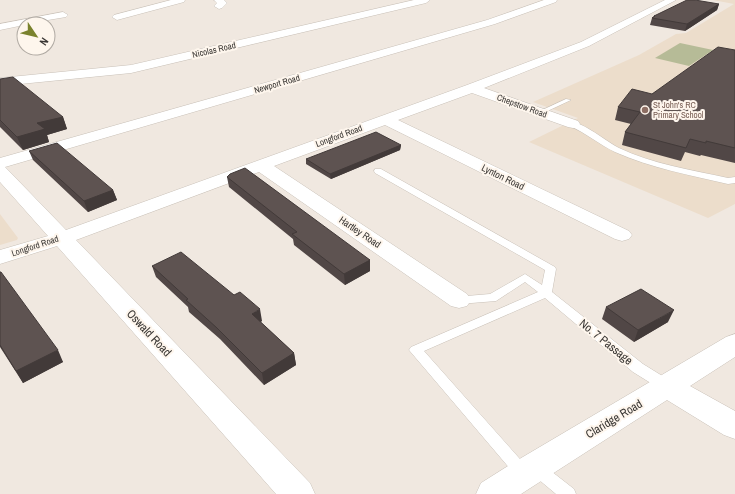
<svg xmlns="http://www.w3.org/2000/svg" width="735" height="494" viewBox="0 0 735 494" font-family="'Archivo Narrow',sans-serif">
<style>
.education{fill:#ecddcb}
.green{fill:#b6bb97}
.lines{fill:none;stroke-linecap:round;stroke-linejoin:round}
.service-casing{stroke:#c9c1b8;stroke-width:1}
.minor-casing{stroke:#c9c1b8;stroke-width:1}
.service{fill:#fff;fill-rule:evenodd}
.minor{fill:#fff;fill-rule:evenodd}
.wall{fill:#514746}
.shaded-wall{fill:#423a39}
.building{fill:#5e5351;stroke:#423a39}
.education-dot{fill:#8d6e63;stroke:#fef6ed;stroke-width:1.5}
.labels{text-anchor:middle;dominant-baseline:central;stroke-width:4;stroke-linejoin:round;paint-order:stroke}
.far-street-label{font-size:9px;fill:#3a3734;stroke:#fef6ed}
.far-education-label{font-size:9px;fill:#785e54;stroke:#fef6ed;text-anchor:start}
.street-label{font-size:10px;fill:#3a3734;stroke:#fef6ed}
.near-street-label{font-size:12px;fill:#3a3734;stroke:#fef6ed}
</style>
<rect width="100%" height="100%" fill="#f0e8e0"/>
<!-- education -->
<path class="education" d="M 713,0 L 735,0 L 735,204 L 708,218 L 529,142 L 578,118 L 533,102 L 639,55 L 676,34 L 686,33 L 734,4 Z
M 0,214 L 18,238 L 17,240 L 0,245 Z"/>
<!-- green -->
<path class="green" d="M 680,43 L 713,50 L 689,66 L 655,58 Z"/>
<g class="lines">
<defs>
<path id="service" d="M 566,99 L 571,100 L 541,114 L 536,113 Z
M 570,122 C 582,121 607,142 619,148 C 652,164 692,170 728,178 L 735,177 L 735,183 L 728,184 C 690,175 651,168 615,152 C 600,145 586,133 570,126 Z
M 375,169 L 381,169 L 555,267 L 556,269 L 552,292 L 643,364 L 672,382 L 674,386 L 672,390 L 667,391 L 662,390 L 633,372 L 545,298 L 424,351 L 527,467 L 530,472 L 527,477 L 522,479 L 517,477 L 409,350 L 411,347 L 538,292 L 525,282 L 496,301 L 459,304 L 455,303 L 453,300 L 455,297 L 490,294 L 525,274 L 542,285 L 545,270 L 375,173 L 374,171 Z
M 537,462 L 542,464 L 574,489 L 576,494 L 556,494 L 532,474 L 529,469 L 532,464 Z"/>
<path id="minor" d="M 171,0 L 185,0 L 184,2 L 117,20 L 112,17 L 114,15 Z
M 214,0 L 224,0 L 227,3 L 222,8 L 219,9 L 214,6 L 217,3 Z
M 414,0 L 430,0 L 426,3 L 131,73 L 0,86 L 0,78 L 131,65 Z
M 544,0 L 557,0 L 556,2 L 495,24 L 5,167 L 66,230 L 467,85 L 581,42 L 665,0 L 676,0 L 589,46 L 484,88 L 578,121 L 580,124 L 578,127 L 573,128 L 568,127 L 472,93 L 398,120 L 629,231 L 632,235 L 629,239 L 622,241 L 615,239 L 385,125 L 274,166 L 467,294 L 471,300 L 467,306 L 459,308 L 451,306 L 259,172 L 76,240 L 310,483 L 315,494 L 276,494 L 57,246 L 0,264 L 0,250 L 48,236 L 0,182 L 0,158 L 487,20 Z
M 63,12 L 68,15 L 66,17 L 24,24 L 24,25 L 0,30 L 0,24 Z
M 735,334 L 735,357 L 690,386 L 735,411 L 735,439 L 724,435 L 667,400 L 521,494 L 476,494 L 481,483 L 511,464 L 726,337 Z"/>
</defs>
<!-- service casing -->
<use href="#service" class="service-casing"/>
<!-- minor casing -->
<use href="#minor" class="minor-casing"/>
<!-- service -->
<use href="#service" class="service"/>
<!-- minor -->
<use href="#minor" class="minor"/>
</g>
<!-- wall -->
<path class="wall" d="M 719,4 L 717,10 L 685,31 L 650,25 L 652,18 L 654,16 Z
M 735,50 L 735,163 L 701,155 L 700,156 L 685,152 L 681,161 L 622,145 L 625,132 L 631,124 L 615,120 L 618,107 L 652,94 Z
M 0,79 L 63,117 L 67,129 L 47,135 L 49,142 L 23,150 L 0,127 Z
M 401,145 L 400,150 L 331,179 L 306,164 L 306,159 Z
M 29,151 L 113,190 L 117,200 L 88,212 L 33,160 Z
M 227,177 L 370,260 L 370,271 L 345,285 L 294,245 L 293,239 L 229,187 Z
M 152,266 L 234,295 L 262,321 L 260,322 L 294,353 L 296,365 L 264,385 L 220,339 L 189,312 L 188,307 L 156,277 Z
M 0,272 L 63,362 L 23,383 L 0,347 Z
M 606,307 L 668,322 L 634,342 L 602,319 Z"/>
<!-- shaded-wall -->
<path class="shaded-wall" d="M 719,4 L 717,10 L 685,31 L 687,24 Z
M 63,117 L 67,129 L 47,135 L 49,142 L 23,150 L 17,137 L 37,123 Z
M 401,145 L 400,150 L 331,179 L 330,174 Z
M 113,190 L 117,200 L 88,212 L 84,201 Z
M 370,260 L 370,271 L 345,285 L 344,274 Z
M 260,309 L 262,321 L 254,326 L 252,314 Z
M 674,310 L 668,322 L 634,342 L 638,330 Z
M 58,350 L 63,362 L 23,383 L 16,371 Z
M 294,353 L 296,365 L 264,385 L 262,373 Z"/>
<!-- building -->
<path class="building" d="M 687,0 L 695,0 L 719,4 L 687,24 L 652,18 L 655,16 L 654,16 Z
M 718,47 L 735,50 L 735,148 L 706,141 L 706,143 L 690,139 L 686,148 L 625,132 L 640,112 L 618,107 L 632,89 L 652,94 Z
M 13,77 L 63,117 L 37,123 L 45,129 L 17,137 L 0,120 L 0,79 Z
M 376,132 L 401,145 L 330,174 L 306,159 Z
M 57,143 L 113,190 L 84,201 L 29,151 Z
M 245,168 L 370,260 L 344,274 L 292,234 L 297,232 L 227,177 L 230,174 Z
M 181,252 L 234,295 L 240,292 L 260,309 L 252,314 L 294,353 L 262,373 L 217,328 L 186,300 L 188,299 L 152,266 Z
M 0,272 L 1,272 L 58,350 L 16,371 L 0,345 Z
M 641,289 L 674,310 L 638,330 L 606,307 Z"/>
<!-- markers -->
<circle class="education-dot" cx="645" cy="110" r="4"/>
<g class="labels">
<!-- far-street labels -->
<g class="far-street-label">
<text transform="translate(214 50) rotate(-13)">Nicolas Road</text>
<text transform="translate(277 84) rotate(-16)">Newport Road</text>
<text transform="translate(522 106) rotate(20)">Chepstow Road</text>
<text transform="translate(339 136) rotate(-20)">Longford Road</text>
<text transform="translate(35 246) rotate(-18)">Longford Road</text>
</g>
<!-- far-education labels -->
<g class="far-education-label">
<text x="653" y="105">St John's RC<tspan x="653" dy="10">Primary School</tspan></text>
</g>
<!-- street labels -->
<g class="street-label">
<text transform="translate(503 177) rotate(26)">Lynton Road</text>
<text transform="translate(360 232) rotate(34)">Hartley Road</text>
</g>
<!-- near-street labels -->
<g class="near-street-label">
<text transform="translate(149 333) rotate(47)">Oswald Road</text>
<text transform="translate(606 342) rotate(39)">No. 7 Passage</text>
<text transform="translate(614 419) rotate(-31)">Claridge Road</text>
</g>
</g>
<!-- north arrow -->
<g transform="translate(36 36) rotate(125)"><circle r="19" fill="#fef6ed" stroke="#b0aaa3"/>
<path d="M0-3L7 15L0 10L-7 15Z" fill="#7a822d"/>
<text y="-6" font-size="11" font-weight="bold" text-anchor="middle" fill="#3a3734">N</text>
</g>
</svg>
